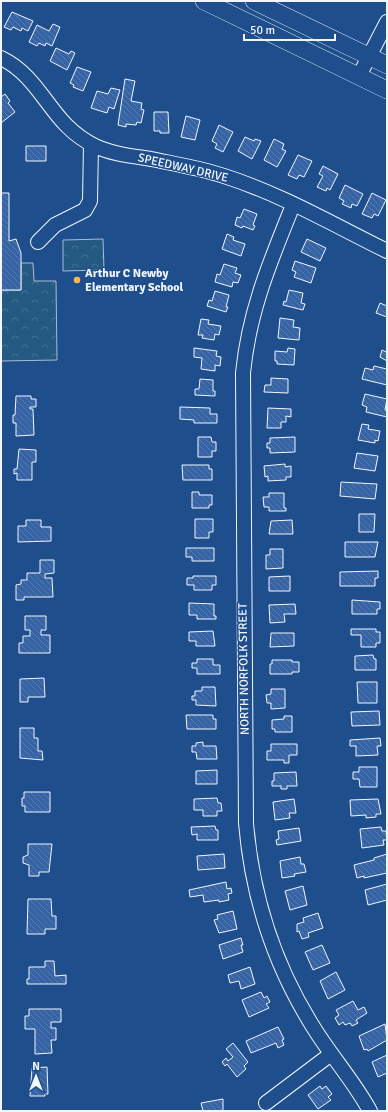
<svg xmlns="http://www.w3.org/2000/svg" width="388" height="1112" viewBox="0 0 388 1112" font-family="Signika,sans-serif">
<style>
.park{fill:url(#park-crowns);stroke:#a8bbd7}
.building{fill:url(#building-back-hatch);stroke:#f2f6ff}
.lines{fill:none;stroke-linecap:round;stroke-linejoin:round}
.minor-casing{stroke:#f2f6ff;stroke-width:16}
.major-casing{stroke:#f2f6ff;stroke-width:18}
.minor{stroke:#1f4e8c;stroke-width:14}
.major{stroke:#1f4e8c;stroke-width:17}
.poi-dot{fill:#ffb74d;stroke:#1f4e8c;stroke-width:1.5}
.labels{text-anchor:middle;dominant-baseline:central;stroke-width:3;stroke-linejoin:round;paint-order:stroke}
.street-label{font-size:12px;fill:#f2f6ff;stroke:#1f4e8c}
.poi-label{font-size:12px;font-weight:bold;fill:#f2f6ff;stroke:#1f4e8c;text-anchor:start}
</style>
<defs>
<pattern id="park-crowns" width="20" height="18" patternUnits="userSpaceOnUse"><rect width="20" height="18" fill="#245a82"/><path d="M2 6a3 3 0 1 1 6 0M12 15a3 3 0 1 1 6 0" fill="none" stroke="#447295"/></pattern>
<pattern id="building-back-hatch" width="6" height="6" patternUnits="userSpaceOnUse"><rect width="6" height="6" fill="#3563a3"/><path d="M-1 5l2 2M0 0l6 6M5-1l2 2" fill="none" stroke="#537ab1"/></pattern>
</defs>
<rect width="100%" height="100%" fill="#1f4e8c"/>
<!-- park -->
<path class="park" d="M 103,239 L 104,270 L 63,271 L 63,240 Z
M 21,263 L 33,263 L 34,281 L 56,281 L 57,360 L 1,361 L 1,290 L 21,290 Z"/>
<!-- building -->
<path class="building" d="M 12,12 L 33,21 L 28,31 L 22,28 L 21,31 L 13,27 L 11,30 L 4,27 Z
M 53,24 L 60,27 L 52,46 L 46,43 L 45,46 L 39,43 L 37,46 L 29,42 L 37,25 L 49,31 Z
M 56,48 L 69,54 L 71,51 L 75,53 L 67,70 L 50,61 Z
M 77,67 L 91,72 L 83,91 L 73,87 L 74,85 L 70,83 Z
M 125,79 L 135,81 L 131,101 L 142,103 L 141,109 L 144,110 L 141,123 L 137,122 L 136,125 L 126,124 L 126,127 L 118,125 Z
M 111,88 L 120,90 L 114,109 L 109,107 L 107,113 L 91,108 L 97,91 L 108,94 Z
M 5,94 L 10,101 L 8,103 L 15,112 L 1,123 L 1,97 Z
M 154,112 L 168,112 L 169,133 L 160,133 L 160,131 L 154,131 Z
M 186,116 L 200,120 L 195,140 L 181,137 Z
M 219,125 L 233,132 L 223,152 L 215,148 L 217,144 L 212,141 Z
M 245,137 L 254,141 L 255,139 L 261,141 L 252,159 L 238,151 Z
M 274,139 L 284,144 L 282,149 L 286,151 L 277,167 L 264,160 Z
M 26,146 L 46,146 L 46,161 L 26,161 Z
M 298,155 L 312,161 L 304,177 L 299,175 L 297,179 L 288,175 Z
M 323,166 L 338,174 L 330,190 L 327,188 L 326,191 L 317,187 L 323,176 L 319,174 Z
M 345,185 L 363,194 L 357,206 L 352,204 L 351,208 L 342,204 L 344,201 L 339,198 Z
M 1,193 L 9,193 L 9,241 L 16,239 L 21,253 L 21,290 L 1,290 Z
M 372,193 L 386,200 L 378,216 L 374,214 L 372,218 L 362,214 Z
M 244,209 L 257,214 L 253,225 L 255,226 L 253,230 L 243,226 L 242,228 L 235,225 L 237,217 L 240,218 Z
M 227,234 L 234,237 L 233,240 L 245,244 L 241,256 L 222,249 Z
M 307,239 L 326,248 L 320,261 L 301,252 Z
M 295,261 L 316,268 L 311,283 L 294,277 L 296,272 L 292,270 Z
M 224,264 L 237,268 L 235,273 L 241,275 L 238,283 L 233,282 L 232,287 L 215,282 L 217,274 L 220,275 Z
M 289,290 L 303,293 L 301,303 L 305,304 L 303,310 L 283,305 L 284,301 L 286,302 Z
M 215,291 L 229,295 L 226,307 L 228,307 L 226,312 L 207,306 L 209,300 L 212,301 Z
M 380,303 L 387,306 L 387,317 L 376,313 Z
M 280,318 L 294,320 L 293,327 L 300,328 L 299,340 L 278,338 Z
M 201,319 L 209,320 L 208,324 L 221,326 L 219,335 L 215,334 L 214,340 L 202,338 L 203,335 L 198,335 Z
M 194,348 L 217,351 L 216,356 L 221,357 L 220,366 L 215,365 L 215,371 L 201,369 L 202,358 L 194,357 Z
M 288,348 L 295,349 L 294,365 L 277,364 L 277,361 L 275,361 L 275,351 L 287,352 Z
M 387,348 L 387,361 L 380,357 L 382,350 L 386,352 Z
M 374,366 L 387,369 L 387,385 L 362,379 L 365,368 L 373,370 Z
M 271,378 L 288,379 L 288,393 L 264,392 L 265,385 L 271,385 Z
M 200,379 L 213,380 L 213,391 L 215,391 L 215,396 L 195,395 L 195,389 L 199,389 Z
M 365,394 L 387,399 L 385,410 L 387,411 L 387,417 L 366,412 L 367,407 L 362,405 Z
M 16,396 L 31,396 L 31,399 L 36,399 L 36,407 L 30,407 L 30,409 L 33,409 L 34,435 L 16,436 L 16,423 L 13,423 L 13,415 L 15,415 Z
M 180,407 L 210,408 L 210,414 L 217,414 L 217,423 L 194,423 L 194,420 L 180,419 Z
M 268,408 L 291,409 L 291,417 L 286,416 L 286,422 L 281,422 L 281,428 L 267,428 Z
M 362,424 L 369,425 L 368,429 L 380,431 L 378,441 L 375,440 L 375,443 L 358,440 Z
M 198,437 L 211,437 L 212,442 L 216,442 L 216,451 L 212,451 L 212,457 L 198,457 Z
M 295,437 L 295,452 L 270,453 L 270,448 L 267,448 L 267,443 L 270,443 L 270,438 Z
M 19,449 L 36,450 L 36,462 L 32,462 L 32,480 L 17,480 L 17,473 L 14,474 L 14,469 L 17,469 Z
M 357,453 L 378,456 L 375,471 L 354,468 Z
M 285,464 L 285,467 L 291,466 L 291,477 L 286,477 L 286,480 L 268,481 L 268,476 L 265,477 L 264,466 Z
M 182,465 L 209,465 L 209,469 L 212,469 L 212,480 L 183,480 Z
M 341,482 L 377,484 L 375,499 L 340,496 Z
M 192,492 L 199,492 L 199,495 L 212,495 L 212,505 L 209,505 L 209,508 L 192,508 Z
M 269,493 L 284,493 L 284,508 L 286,508 L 286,511 L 269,511 L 269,507 L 264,507 L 263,497 L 269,497 Z
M 359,514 L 375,514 L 374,532 L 359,532 Z
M 195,519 L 213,519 L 213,532 L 209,532 L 209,538 L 195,538 Z
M 26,520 L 41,520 L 41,527 L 51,527 L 51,541 L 18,542 L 18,526 L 26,526 Z
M 292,520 L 293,534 L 269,534 L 271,521 Z
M 345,542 L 378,542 L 375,557 L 345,557 Z
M 186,548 L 214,548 L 214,561 L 192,561 L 192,557 L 186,557 Z
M 270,549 L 283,549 L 283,568 L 266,569 L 266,555 L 270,555 Z
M 40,560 L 54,560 L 54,573 L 45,574 L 45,578 L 52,578 L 53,597 L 24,597 L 24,600 L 16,600 L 16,585 L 21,584 L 21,580 L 27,580 L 27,573 L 40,573 Z
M 378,571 L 378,578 L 375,578 L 375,586 L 340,586 L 340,572 Z
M 193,576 L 216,576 L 216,585 L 212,585 L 212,590 L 194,590 L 194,585 L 187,585 L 187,578 L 193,578 Z
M 290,576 L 290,591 L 269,591 L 269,577 Z
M 352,600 L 380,602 L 380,609 L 377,609 L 377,614 L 352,614 Z
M 189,603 L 214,604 L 214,616 L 216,616 L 216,619 L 197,619 L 197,615 L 189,615 Z
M 295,604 L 296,614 L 284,614 L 285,622 L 270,623 L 269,605 Z
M 25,616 L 46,616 L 46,630 L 41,630 L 41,635 L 50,635 L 50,653 L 19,653 L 19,643 L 23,643 L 23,636 L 30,636 L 30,630 L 25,630 Z
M 351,629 L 376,629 L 376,632 L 380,632 L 380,643 L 376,643 L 376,647 L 361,647 L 361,635 L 351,635 Z
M 213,631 L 215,646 L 196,646 L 196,641 L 189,641 L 189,632 Z
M 271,633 L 294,633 L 294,646 L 270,647 Z
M 373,655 L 374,659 L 376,659 L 376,670 L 355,670 L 355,656 Z
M 197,659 L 213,659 L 213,665 L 220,665 L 220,674 L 197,674 L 197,668 L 192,668 L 192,663 L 197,663 Z
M 272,660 L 292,660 L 292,662 L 299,662 L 299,672 L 292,672 L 292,674 L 270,674 L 270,664 L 272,664 Z
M 44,678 L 45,697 L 28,697 L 28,702 L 20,702 L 20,679 Z
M 357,682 L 377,682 L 377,703 L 358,703 Z
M 202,687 L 215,687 L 216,706 L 196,705 L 196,700 L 192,700 L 192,696 L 195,696 L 195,691 L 202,691 Z
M 271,689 L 285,689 L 285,708 L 271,709 L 271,703 L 267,703 L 266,695 L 271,694 Z
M 379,711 L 380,725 L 352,726 L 351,712 Z
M 186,715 L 213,715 L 213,719 L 216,719 L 216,729 L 187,729 Z
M 284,716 L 292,716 L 292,732 L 275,732 L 275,729 L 272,729 L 272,720 L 284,719 Z
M 20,728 L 34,728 L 34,738 L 38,738 L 38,751 L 42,751 L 43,760 L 20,758 Z
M 380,738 L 381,746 L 377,746 L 378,755 L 356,756 L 356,746 L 350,746 L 350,740 Z
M 203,742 L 203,746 L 216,746 L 217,759 L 197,759 L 196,752 L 192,752 L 192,746 L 196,746 L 196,743 Z
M 271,744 L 297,744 L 297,755 L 289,755 L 289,763 L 284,763 L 284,760 L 267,760 L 267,751 L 271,751 Z
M 359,767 L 377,767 L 377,787 L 360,787 L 359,779 L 353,779 L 353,772 L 359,772 Z
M 217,770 L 217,784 L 196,784 L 196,771 Z
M 296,772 L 297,786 L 287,786 L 287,789 L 281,789 L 281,786 L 272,786 L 272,781 L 274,781 L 274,773 Z
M 24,792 L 50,792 L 50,812 L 25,812 L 25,806 L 22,806 L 22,798 L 24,798 Z
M 217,798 L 218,803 L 221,803 L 222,811 L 217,811 L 217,816 L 203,816 L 203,810 L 194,810 L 194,799 Z
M 294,799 L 296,813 L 289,813 L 290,818 L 275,820 L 273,802 Z
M 378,799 L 381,814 L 376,814 L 376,817 L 366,818 L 366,815 L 351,816 L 350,800 Z
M 215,826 L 216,830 L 218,830 L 218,840 L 197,840 L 197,834 L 192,835 L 191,827 Z
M 381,827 L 382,831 L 386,831 L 387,840 L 383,840 L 384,845 L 362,848 L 360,829 Z
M 299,828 L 301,841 L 277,845 L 276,840 L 279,839 L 278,831 Z
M 28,844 L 52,844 L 49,872 L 39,872 L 39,876 L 29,876 L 29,865 L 23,863 L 23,857 L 28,855 Z
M 224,854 L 225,868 L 198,870 L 197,856 Z
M 387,854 L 387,873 L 364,878 L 364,876 L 357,878 L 354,865 L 374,860 L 374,858 Z
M 300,857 L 301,864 L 304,864 L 306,872 L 294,874 L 295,876 L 282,878 L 280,861 Z
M 226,882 L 227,889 L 231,888 L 232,893 L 228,894 L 229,900 L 219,902 L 219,900 L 204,902 L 203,895 L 190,897 L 189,890 Z
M 387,884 L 387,900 L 368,905 L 365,890 Z
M 303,886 L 307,905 L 290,910 L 285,891 Z
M 28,899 L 51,899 L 52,916 L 56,916 L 56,929 L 45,929 L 45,934 L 27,934 Z
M 233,911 L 237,929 L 219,933 L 214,920 L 218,919 L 217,915 Z
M 318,913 L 323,928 L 308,933 L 309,937 L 302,939 L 299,931 L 297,932 L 297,924 L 304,922 L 303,918 Z
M 241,938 L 243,945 L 241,945 L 243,952 L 223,959 L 219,945 Z
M 322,945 L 330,963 L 313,970 L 305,952 Z
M 45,961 L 54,961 L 55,976 L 66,975 L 66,984 L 27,984 L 27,979 L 29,979 L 29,967 L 45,967 Z
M 250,967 L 255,984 L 241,989 L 239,981 L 230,983 L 228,975 Z
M 336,972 L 345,990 L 328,999 L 320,981 Z
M 261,992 L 264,998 L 267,996 L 270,1002 L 266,1004 L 269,1008 L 249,1017 L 242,1000 Z
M 353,1001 L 358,1010 L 364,1007 L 367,1013 L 356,1020 L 358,1023 L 352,1026 L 350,1023 L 345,1025 L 343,1022 L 339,1025 L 335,1018 L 339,1015 L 336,1010 Z
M 29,1009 L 61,1009 L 61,1022 L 51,1022 L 51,1028 L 56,1028 L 56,1040 L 51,1040 L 52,1053 L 35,1054 L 35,1029 L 25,1029 L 25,1016 L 29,1016 Z
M 385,1024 L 387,1040 L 368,1051 L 367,1049 L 364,1050 L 359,1036 Z
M 278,1027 L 284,1039 L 282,1040 L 284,1045 L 278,1048 L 276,1043 L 251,1053 L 246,1041 Z
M 233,1043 L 248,1062 L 244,1066 L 246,1069 L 237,1077 L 227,1064 L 225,1066 L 222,1062 L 226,1058 L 228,1061 L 233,1057 L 226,1049 Z
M 387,1055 L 387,1073 L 378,1077 L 372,1062 Z
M 47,1067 L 48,1094 L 45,1094 L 45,1096 L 30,1096 L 32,1068 Z
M 320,1086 L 322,1089 L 326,1086 L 332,1094 L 328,1097 L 331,1100 L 318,1109 L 308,1095 Z
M 223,1099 L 223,1111 L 203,1111 L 201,1103 Z"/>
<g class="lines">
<defs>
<path id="minor" d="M 1,58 C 44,79 49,124 95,146 C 112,154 132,156 151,159 C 175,164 200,168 224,176 C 281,194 334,225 387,251
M 359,76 L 387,22
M 293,205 C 270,262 249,311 243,373 L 246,823 C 252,895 274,964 312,1025 C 330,1055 354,1081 370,1111
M 38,242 L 55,225 L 85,210 L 90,201 L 91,144
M 266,1103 L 331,1054"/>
<path id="major" d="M 204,1 L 387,90
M 254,1 L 387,65"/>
</defs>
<!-- minor casing -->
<use href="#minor" class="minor-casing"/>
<!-- major casing -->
<use href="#major" class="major-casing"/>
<!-- minor -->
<use href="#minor" class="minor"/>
<!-- major -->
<use href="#major" class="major"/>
</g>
<!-- markers -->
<circle class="poi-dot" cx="77" cy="280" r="4"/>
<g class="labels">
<!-- street labels -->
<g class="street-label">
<text transform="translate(183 168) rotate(13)">SPEEDWAY DRIVE</text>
<text transform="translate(244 669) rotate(-91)">NORTH NORFOLK STREET</text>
</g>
<!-- poi labels -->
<g class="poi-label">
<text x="85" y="273">Arthur C Newby<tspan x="85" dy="14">Elementary School</tspan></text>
</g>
</g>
<!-- border -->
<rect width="388" height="1112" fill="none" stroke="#f2f6ff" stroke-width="4"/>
<!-- north arrow -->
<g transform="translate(36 1076)" stroke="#1f4e8c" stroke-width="3" paint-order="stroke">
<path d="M0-3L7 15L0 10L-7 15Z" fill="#f2f6ff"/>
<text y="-6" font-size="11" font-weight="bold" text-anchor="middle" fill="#f2f6ff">N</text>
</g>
<!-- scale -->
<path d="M244 34v6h91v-6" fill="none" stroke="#f2f6ff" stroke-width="2"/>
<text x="250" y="34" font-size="12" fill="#f2f6ff" stroke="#1f4e8c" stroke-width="3" paint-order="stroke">50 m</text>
</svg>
